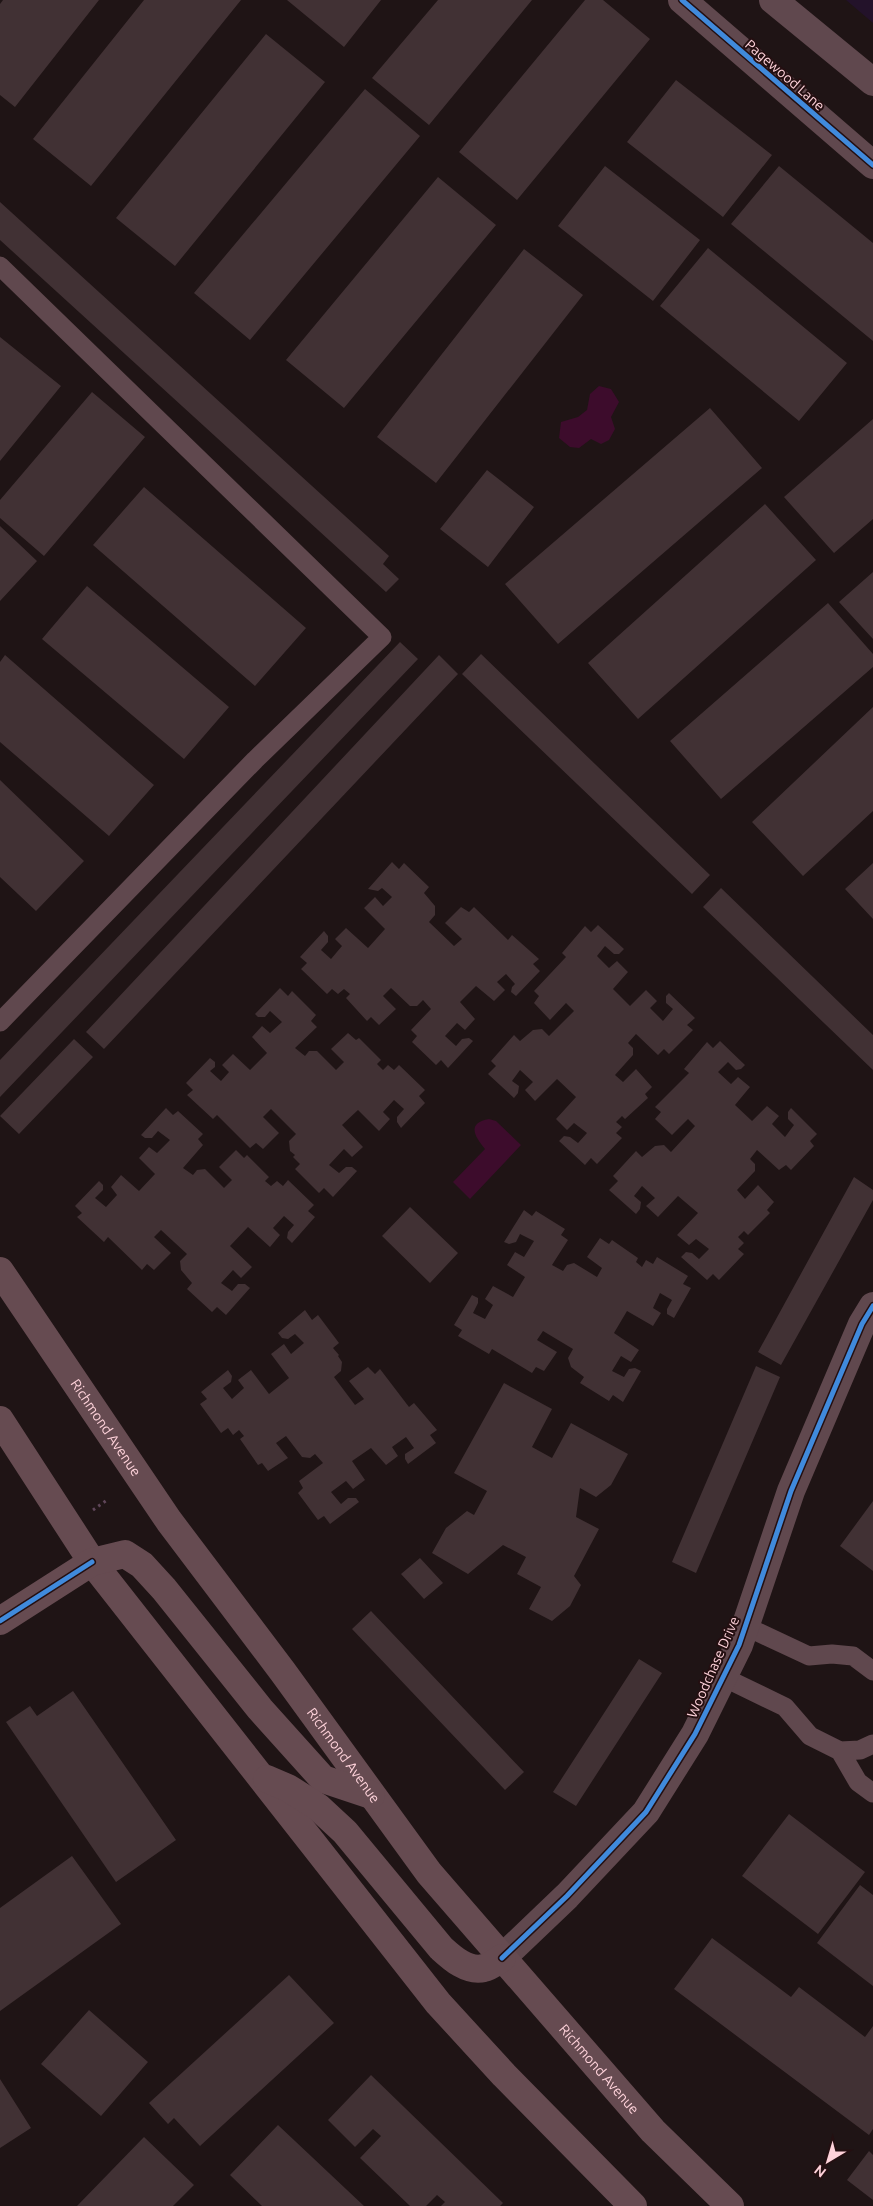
<svg xmlns="http://www.w3.org/2000/svg" width="873" height="2206" viewBox="0 0 873 2206" font-family="Ubuntu,sans-serif">
<style>
.green{fill:#23122a}
.water{fill:#3d0c2c}
.building{fill:#413134}
.lines{fill:none;stroke-linecap:round;stroke-linejoin:round}
.path{stroke:#5f4659;stroke-width:3;stroke-dasharray:2.5 4;stroke-linecap:butt}
.lane{stroke:#60484e;stroke-width:19}
.street{stroke:#60484e;stroke-width:28}
.secondary{stroke:#664b51;stroke-width:28}
.cycleway-casing{stroke:#240f11;stroke-width:8}
.cycleway{stroke:#408adc;stroke-width:5}
.labels{text-anchor:middle;dominant-baseline:central;stroke-width:4;stroke-linejoin:round;paint-order:stroke}
.street-label{font-size:14px;fill:#fed2da;stroke:#240f11}
</style>
<rect width="100%" height="100%" fill="#1f1415"/>
<!-- green -->
<path class="green" d="M 846,0 L 873,0 L 873,23 Z"/>
<!-- water -->
<path class="water" d="M 599,386 L 611,389 L 619,402 L 611,417 L 615,429 L 609,440 L 601,444 L 591,439 L 579,448 L 570,447 L 559,438 L 561,422 L 578,417 L 587,410 L 590,394 Z
M 489,1119 L 496,1121 L 521,1145 L 470,1199 L 453,1182 L 485,1149 C 475,1137 466,1123 489,1119 Z"/>
<!-- building -->
<path class="building" d="M 3,0 L 99,0 L 15,107 L 0,95 L 0,4 Z
M 144,0 L 241,0 L 91,186 L 33,139 Z
M 287,0 L 381,0 L 344,47 Z
M 438,0 L 532,0 L 429,125 L 372,78 Z
M 585,0 L 603,0 L 650,39 L 517,200 L 459,152 Z
M 266,34 L 325,82 L 175,266 L 116,218 Z
M 676,80 L 772,155 L 723,217 L 627,142 Z
M 365,89 L 420,136 L 250,340 L 194,293 Z
M 605,166 L 700,240 L 653,301 L 558,226 Z
M 779,166 L 873,243 L 873,341 L 731,224 Z
M 438,177 L 496,225 L 344,408 L 286,360 Z
M 0,202 L 389,556 L 383,564 L 399,579 L 386,592 L 0,240 Z
M 708,248 L 847,363 L 799,421 L 660,306 Z
M 524,249 L 583,295 L 436,483 L 377,437 Z
M 0,337 L 61,386 L 0,461 Z
M 92,392 L 145,437 L 44,556 L 0,518 L 0,500 Z
M 710,408 L 762,468 L 558,644 L 505,584 Z
M 873,419 L 873,519 L 834,553 L 784,497 Z
M 487,470 L 534,507 L 488,567 L 440,529 Z
M 144,487 L 306,628 L 255,686 L 93,545 Z
M 765,504 L 816,560 L 638,719 L 588,663 Z
M 0,526 L 37,561 L 0,601 Z
M 873,572 L 873,639 L 839,602 Z
M 87,586 L 229,707 L 184,759 L 42,639 Z
M 828,603 L 873,654 L 873,667 L 721,799 L 670,741 Z
M 400,642 L 418,659 L 0,1097 L 0,1060 Z
M 481,654 L 710,875 L 692,894 L 462,674 Z
M 5,655 L 154,785 L 109,836 L 0,742 L 0,662 Z
M 439,655 L 458,674 L 104,1049 L 86,1032 Z
M 873,707 L 873,811 L 803,876 L 752,822 Z
M 0,780 L 84,861 L 36,911 L 0,877 Z
M 392,862 L 399,869 L 404,863 L 429,887 L 424,893 L 435,906 L 435,915 L 429,922 L 454,946 L 462,939 L 445,923 L 461,907 L 469,912 L 474,907 L 508,940 L 512,935 L 539,959 L 533,964 L 540,971 L 516,996 L 511,992 L 512,987 L 515,984 L 506,974 L 497,982 L 505,990 L 494,1001 L 476,986 L 460,1002 L 475,1019 L 465,1030 L 457,1023 L 445,1036 L 456,1046 L 462,1039 L 469,1038 L 473,1041 L 448,1068 L 441,1060 L 436,1065 L 412,1042 L 417,1036 L 411,1030 L 431,1009 L 423,1000 L 417,1006 L 410,1006 L 391,988 L 383,996 L 396,1009 L 379,1025 L 371,1017 L 367,1021 L 346,998 L 350,994 L 344,989 L 338,994 L 332,989 L 327,994 L 301,969 L 307,963 L 300,957 L 324,931 L 328,936 L 328,942 L 321,950 L 331,959 L 342,946 L 335,939 L 346,928 L 368,948 L 385,929 L 364,908 L 375,897 L 383,906 L 392,897 L 382,888 L 378,891 L 368,889 Z
M 873,863 L 873,919 L 845,889 Z
M 721,888 L 873,1035 L 873,1070 L 703,907 Z
M 598,925 L 624,949 L 619,954 L 614,954 L 605,946 L 597,956 L 609,968 L 617,961 L 628,972 L 613,989 L 630,1006 L 646,990 L 657,1001 L 650,1008 L 663,1021 L 673,1009 L 666,1003 L 666,996 L 669,993 L 695,1018 L 687,1025 L 693,1030 L 669,1054 L 664,1049 L 658,1055 L 636,1034 L 628,1043 L 633,1048 L 633,1055 L 615,1075 L 623,1082 L 636,1069 L 652,1087 L 645,1094 L 648,1098 L 625,1119 L 622,1116 L 616,1122 L 622,1127 L 616,1133 L 622,1138 L 597,1164 L 591,1158 L 585,1165 L 559,1141 L 564,1136 L 570,1137 L 578,1143 L 587,1133 L 574,1123 L 567,1130 L 556,1119 L 576,1097 L 557,1079 L 535,1101 L 525,1090 L 533,1082 L 520,1070 L 512,1081 L 519,1086 L 518,1093 L 514,1098 L 488,1074 L 496,1066 L 491,1061 L 514,1035 L 520,1041 L 533,1030 L 542,1029 L 549,1036 L 574,1011 L 566,1003 L 550,1020 L 534,1003 L 539,996 L 534,991 L 566,957 L 562,953 L 585,926 L 591,932 Z
M 280,988 L 288,996 L 292,991 L 316,1015 L 311,1021 L 317,1027 L 295,1048 L 305,1056 L 309,1051 L 317,1051 L 336,1070 L 344,1062 L 331,1049 L 348,1033 L 356,1040 L 359,1038 L 381,1060 L 377,1064 L 383,1070 L 388,1065 L 394,1070 L 399,1065 L 425,1090 L 419,1096 L 425,1103 L 401,1128 L 397,1122 L 397,1117 L 404,1109 L 394,1100 L 383,1112 L 390,1119 L 379,1131 L 358,1110 L 342,1125 L 363,1147 L 352,1157 L 344,1149 L 329,1165 L 339,1173 L 346,1167 L 352,1167 L 357,1171 L 333,1197 L 324,1188 L 319,1193 L 295,1169 L 300,1164 L 293,1157 L 295,1155 L 290,1151 L 289,1141 L 296,1134 L 271,1109 L 263,1117 L 279,1133 L 263,1149 L 256,1143 L 250,1148 L 217,1115 L 213,1119 L 187,1095 L 193,1090 L 186,1083 L 210,1058 L 215,1062 L 215,1067 L 210,1071 L 221,1081 L 229,1072 L 222,1065 L 233,1054 L 250,1070 L 267,1053 L 252,1037 L 262,1026 L 270,1033 L 282,1022 L 270,1011 L 265,1017 L 258,1017 L 255,1014 Z
M 74,1039 L 93,1057 L 19,1134 L 0,1116 Z
M 720,1041 L 745,1065 L 741,1069 L 736,1070 L 728,1062 L 718,1072 L 731,1084 L 738,1077 L 750,1087 L 735,1105 L 752,1121 L 767,1106 L 779,1116 L 772,1124 L 785,1137 L 794,1125 L 788,1119 L 788,1112 L 791,1108 L 817,1134 L 810,1141 L 814,1146 L 791,1170 L 786,1165 L 779,1170 L 757,1150 L 750,1159 L 755,1164 L 755,1171 L 737,1190 L 745,1199 L 758,1185 L 774,1202 L 767,1210 L 770,1213 L 748,1235 L 744,1231 L 738,1237 L 744,1243 L 738,1249 L 744,1254 L 719,1280 L 713,1274 L 707,1280 L 681,1257 L 686,1252 L 692,1253 L 699,1259 L 709,1249 L 696,1239 L 689,1245 L 677,1235 L 698,1213 L 678,1196 L 658,1217 L 646,1206 L 655,1198 L 642,1186 L 634,1196 L 641,1202 L 640,1209 L 636,1214 L 609,1190 L 618,1181 L 613,1176 L 636,1151 L 642,1157 L 655,1146 L 664,1145 L 671,1152 L 695,1126 L 688,1119 L 672,1135 L 655,1119 L 661,1112 L 655,1107 L 689,1073 L 684,1069 L 707,1042 L 713,1048 Z
M 166,1108 L 173,1115 L 178,1111 L 203,1134 L 198,1139 L 203,1145 L 183,1168 L 193,1175 L 197,1170 L 205,1169 L 224,1188 L 232,1180 L 219,1167 L 236,1150 L 244,1158 L 247,1155 L 269,1177 L 265,1181 L 271,1186 L 277,1181 L 283,1186 L 288,1180 L 314,1205 L 308,1211 L 315,1217 L 292,1243 L 287,1238 L 288,1232 L 294,1225 L 284,1216 L 273,1228 L 280,1235 L 270,1247 L 248,1227 L 230,1246 L 252,1267 L 241,1278 L 233,1270 L 221,1283 L 232,1291 L 238,1284 L 245,1284 L 250,1288 L 226,1315 L 217,1307 L 212,1312 L 187,1289 L 192,1283 L 181,1270 L 180,1261 L 187,1254 L 161,1230 L 154,1237 L 171,1253 L 154,1270 L 147,1264 L 142,1270 L 108,1237 L 104,1242 L 77,1217 L 82,1213 L 75,1206 L 99,1181 L 103,1185 L 103,1190 L 95,1198 L 106,1207 L 117,1195 L 111,1187 L 121,1175 L 139,1191 L 155,1174 L 139,1158 L 149,1147 L 157,1153 L 170,1140 L 158,1131 L 152,1138 L 145,1138 L 141,1135 Z
M 854,1177 L 873,1190 L 873,1200 L 781,1365 L 758,1352 Z
M 410,1207 L 458,1253 L 430,1283 L 382,1236 Z
M 524,1210 L 532,1216 L 536,1211 L 565,1229 L 561,1235 L 568,1240 L 552,1265 L 563,1271 L 567,1265 L 574,1263 L 597,1277 L 602,1268 L 587,1257 L 600,1238 L 609,1244 L 612,1240 L 638,1258 L 636,1262 L 642,1267 L 646,1260 L 653,1264 L 657,1257 L 688,1276 L 683,1284 L 691,1288 L 674,1318 L 667,1314 L 667,1309 L 672,1300 L 660,1293 L 653,1308 L 661,1313 L 653,1326 L 627,1311 L 614,1333 L 639,1350 L 631,1362 L 621,1356 L 612,1371 L 624,1377 L 629,1369 L 635,1368 L 641,1371 L 623,1402 L 613,1395 L 609,1401 L 580,1383 L 584,1377 L 571,1367 L 568,1358 L 573,1349 L 543,1331 L 537,1340 L 557,1352 L 544,1371 L 536,1367 L 532,1373 L 492,1349 L 489,1354 L 458,1336 L 462,1330 L 454,1325 L 472,1295 L 478,1298 L 478,1303 L 473,1313 L 485,1319 L 493,1305 L 485,1299 L 493,1286 L 513,1297 L 525,1277 L 507,1265 L 515,1252 L 524,1257 L 534,1241 L 520,1234 L 516,1242 L 509,1244 L 504,1242 Z
M 305,1310 L 312,1320 L 318,1315 L 339,1343 L 333,1348 L 339,1355 L 338,1356 L 342,1362 L 341,1371 L 334,1377 L 355,1405 L 364,1399 L 349,1381 L 368,1367 L 375,1374 L 380,1369 L 409,1407 L 414,1403 L 437,1430 L 430,1435 L 436,1443 L 408,1464 L 405,1459 L 405,1454 L 414,1448 L 406,1437 L 392,1447 L 398,1456 L 386,1465 L 371,1448 L 352,1461 L 365,1480 L 353,1489 L 346,1481 L 331,1492 L 341,1504 L 348,1498 L 356,1498 L 359,1502 L 330,1524 L 324,1516 L 318,1520 L 298,1493 L 303,1488 L 299,1481 L 323,1463 L 315,1454 L 310,1458 L 302,1457 L 286,1436 L 276,1443 L 288,1458 L 268,1471 L 262,1463 L 258,1465 L 240,1439 L 244,1436 L 239,1430 L 233,1435 L 228,1428 L 221,1433 L 200,1404 L 207,1399 L 201,1392 L 228,1370 L 232,1376 L 231,1382 L 223,1388 L 232,1399 L 244,1388 L 238,1380 L 251,1370 L 269,1394 L 289,1378 L 271,1354 L 284,1344 L 291,1354 L 304,1343 L 295,1334 L 288,1339 L 282,1338 L 278,1333 Z
M 756,1366 L 780,1377 L 696,1573 L 672,1562 Z
M 504,1383 L 552,1409 L 532,1447 L 552,1458 L 571,1423 L 628,1454 L 611,1485 L 596,1497 L 580,1488 L 576,1517 L 599,1529 L 574,1576 L 581,1585 L 570,1606 L 552,1621 L 529,1609 L 541,1587 L 517,1574 L 526,1557 L 503,1545 L 468,1574 L 432,1553 L 446,1528 L 467,1511 L 474,1515 L 487,1491 L 454,1473 Z
M 873,1501 L 873,1571 L 840,1546 Z
M 420,1558 L 443,1583 L 424,1599 L 401,1574 Z
M 371,1611 L 524,1772 L 505,1790 L 352,1629 Z
M 639,1659 L 662,1673 L 576,1806 L 553,1792 Z
M 73,1691 L 176,1840 L 116,1882 L 6,1722 L 30,1706 L 37,1716 Z
M 789,1814 L 865,1872 L 818,1934 L 742,1876 Z
M 72,1856 L 121,1924 L 0,2011 L 0,1908 Z
M 860,1885 L 873,1895 L 873,1986 L 817,1943 Z
M 712,1938 L 791,1997 L 799,1987 L 865,2037 L 873,2026 L 873,2129 L 869,2135 L 674,1989 Z
M 289,1975 L 334,2023 L 200,2146 L 174,2118 L 168,2124 L 149,2103 Z
M 89,2010 L 148,2062 L 101,2116 L 41,2064 Z
M 371,2075 L 503,2203 L 500,2206 L 441,2206 L 445,2202 L 437,2195 L 426,2206 L 410,2206 L 360,2158 L 381,2136 L 373,2129 L 355,2147 L 328,2120 Z
M 0,2079 L 31,2128 L 0,2148 Z
M 278,2125 L 364,2206 L 262,2206 L 230,2175 Z
M 144,2137 L 194,2185 L 173,2206 L 77,2206 Z
M 869,2151 L 873,2155 L 873,2200 L 847,2180 Z"/>
<g class="lines">
<!-- path -->
<path class="path" d="M 93,1510 L 107,1500"/>
<!-- lane -->
<path class="lane" d="M 0,266 L 382,637 L 255,760 L 0,1022
M 745,1626 L 809,1656 L 832,1654 L 853,1656 L 873,1671
M 723,1677 L 785,1707 L 810,1736 L 840,1751 L 860,1750 L 873,1744
M 840,1751 L 858,1782 L 873,1793"/>
<!-- street -->
<path class="street" d="M 682,0 L 873,165
M 773,0 L 873,82
M 502,1958 L 567,1896 L 646,1812 L 695,1734 L 739,1645 L 791,1491 L 862,1324 L 873,1306"/>
<!-- secondary -->
<g class="secondary">
<path id="s1" d="M 0,1271 L 169,1521 L 283,1672 L 429,1873 L 653,2131 L 730,2206"/>
<path d="M 0,1420 L 92,1562 L 438,2003 L 504,2075 L 633,2206"/>
<path d="M 0,1621 L 92,1562 L 125,1554 L 142,1565 L 164,1589 L 260,1709 L 323,1779 L 371,1795"/>
<path d="M 267,1779 L 288,1788 L 318,1807 L 345,1832 L 441,1948 C 452,1958 467,1972 484,1968 C 490,1967 497,1961 502,1958"/>
</g>
<defs>
<path id="cycleway" d="M 682,0 L 873,165
M 0,1621 L 92,1562
M 502,1958 L 567,1896 L 646,1812 L 695,1734 L 739,1645 L 791,1491 L 862,1324 L 873,1306"/>
</defs>
<!-- cycleway casing -->
<use href="#cycleway" class="cycleway-casing"/>
<!-- cycleway -->
<use href="#cycleway" class="cycleway"/>
</g>
<g class="labels">
<!-- street labels -->
<g class="street-label">
<text transform="translate(785 75) rotate(41)">Pagewood Lane</text>
<text stroke="none"><textPath href="#s1" startOffset="189">Richmond Avenue</textPath></text>
<text transform="translate(713 1667) rotate(-66)">Woodchase Drive</text>
<text stroke="none"><textPath href="#s1" startOffset="594">Richmond Avenue</textPath></text>
<text stroke="none"><textPath href="#s1" startOffset="999">Richmond Avenue</textPath></text>
</g>
</g>
<!-- north arrow -->
<g transform="translate(828 2161) rotate(218)" stroke="#240f11" stroke-width="4" paint-order="stroke">
<path d="M0-4L9 19L0 12L-9 19Z" fill="#fed2da"/>
<text y="-8" font-size="14" font-weight="bold" text-anchor="middle" fill="#fed2da">N</text>
</g>
</svg>
